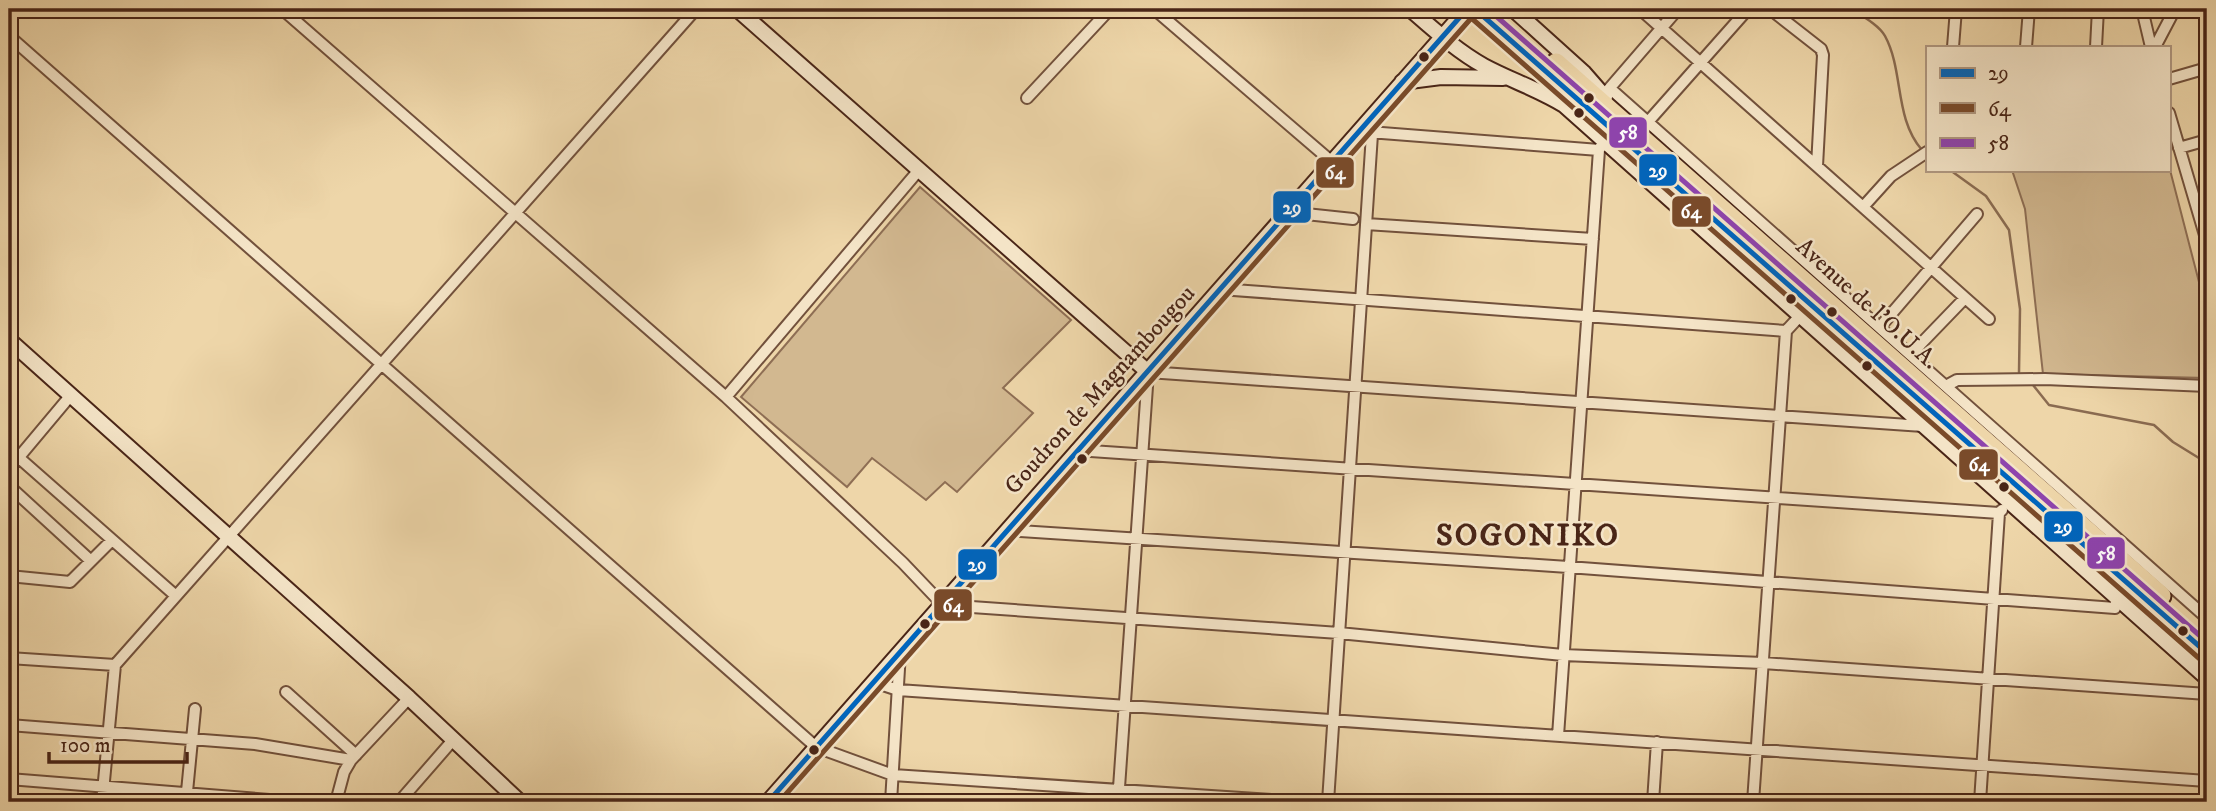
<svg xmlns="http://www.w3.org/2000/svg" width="2216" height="811" viewBox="0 0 2216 811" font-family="'IM FELL DW Pica',serif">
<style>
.green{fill:#d2b890;stroke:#8e6e54;stroke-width:2}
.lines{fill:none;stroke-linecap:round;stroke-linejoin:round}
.stream{stroke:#8a6b51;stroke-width:2.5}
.street-casing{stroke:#72513c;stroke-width:14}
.secondary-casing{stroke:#492517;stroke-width:18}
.highway-casing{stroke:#492517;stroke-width:23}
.street{stroke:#f4e4c7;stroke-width:10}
.secondary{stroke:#f4e4c7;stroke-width:14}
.highway{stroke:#eed6a9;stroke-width:19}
.bus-1-casing{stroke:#f4e4c7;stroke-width:10}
.bus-2-casing{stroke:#f4e4c7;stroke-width:10}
.bus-3-casing{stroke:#f4e4c7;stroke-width:10}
.bus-1{stroke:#0065bd;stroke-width:5}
.bus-2{stroke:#7a4b2a;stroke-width:5}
.bus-3{stroke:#8e44ad;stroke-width:5}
.bus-dot{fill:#492517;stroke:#f4e4c7;stroke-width:2.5}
.labels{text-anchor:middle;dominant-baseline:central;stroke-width:5;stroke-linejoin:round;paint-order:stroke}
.street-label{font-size:24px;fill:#492517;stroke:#f4e4c7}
.district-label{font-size:32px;font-weight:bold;letter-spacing:2px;fill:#492517;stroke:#f4e4c7}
.line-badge{stroke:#f4e4c7;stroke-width:2.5}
.badge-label{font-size:19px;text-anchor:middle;font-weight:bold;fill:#fff}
</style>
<rect width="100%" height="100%" fill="#eed6a9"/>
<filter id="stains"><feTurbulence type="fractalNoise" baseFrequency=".00286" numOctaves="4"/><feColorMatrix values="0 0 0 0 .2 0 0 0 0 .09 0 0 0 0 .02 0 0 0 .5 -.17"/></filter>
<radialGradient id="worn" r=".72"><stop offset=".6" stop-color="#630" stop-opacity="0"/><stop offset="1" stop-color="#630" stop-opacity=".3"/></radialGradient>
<!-- green -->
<path class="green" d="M 2169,166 L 2207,313 L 2207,378 L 2043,374 L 2025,209 L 2012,170 L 2169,170 Z
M 920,187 L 1071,320 L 1003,388 L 1033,413 L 957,492 L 945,482 L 926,500 L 872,458 L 847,487 L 741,397 Z"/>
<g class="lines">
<!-- stream -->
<path class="stream" d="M 1851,9 C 1862,16 1879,25 1885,36 C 1904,71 1894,118 1922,150
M 1950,170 L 1986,196 L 2009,230 L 2020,309 L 2019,372
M 2033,385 L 2049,405 L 2154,425 L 2173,442 L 2207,463"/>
<defs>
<path id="street" d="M 282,9 L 726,397 L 903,563 L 943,605 L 1339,633 L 1563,655 L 1763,663 L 2207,694
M 1154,9 L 1331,161
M 1640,9 L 1989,319
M 1770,9 L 1821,49 L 1823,55 L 1817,166
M 2142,9 L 2151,47
M 9,36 L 816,747 L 893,775 L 1301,802
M 1953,47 L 1956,9
M 2026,47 L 2029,9
M 2096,47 L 2098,9
M 2155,47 L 2175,9
M 2169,79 L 2207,68
M 1608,90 L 1678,9
M 1602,92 L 1614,92 L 2207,618
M 1027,98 L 1110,9
M 2169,113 L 2207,242
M 1647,123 L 1748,9
M 1369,132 L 1599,150
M 2179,148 L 2207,140
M 1863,207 L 1891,176 L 1927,152
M 1287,212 L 1353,219
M 1366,224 L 1593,239
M 1220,289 L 1786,331
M 1880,327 L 1977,214
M 1911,354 L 1965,298
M 1946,386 L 1957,380 L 2045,379 L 2207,386
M 726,397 L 919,170
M 9,449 L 176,596
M 1076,450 L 1999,513
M 9,469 L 71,395
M 9,486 L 91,561
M 1006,530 L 1568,567 L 2115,608 L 2117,600
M 9,576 L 70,582 L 112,540
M 9,658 L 115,665
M 874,682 L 898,690 L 2207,781
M 286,692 L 356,755
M 9,725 L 255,744 L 351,760
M 1558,736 L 1599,150 L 1607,136
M 9,779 L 295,802
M 102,802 L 115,665 L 696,9
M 186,802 L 195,709
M 336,802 L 344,772 L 351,760 L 409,698
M 399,802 L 453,740
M 891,802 L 900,652
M 1118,802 L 1148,372 L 1923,426
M 1328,802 L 1372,134
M 1653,802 L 1657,742
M 1753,802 L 1786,331 L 1799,317
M 1980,802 L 1999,513 L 2002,510
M 2205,802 L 2207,777"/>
<path id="secondary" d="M 737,9 L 1148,372
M 1410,9 C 1433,29 1457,51 1484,66 C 1510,80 1538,89 1564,105 L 2207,678
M 1513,9 L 1584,73 L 1605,97
M 1402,82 L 1441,77 L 1503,78
M 9,340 L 409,698 L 520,802
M 768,802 L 1467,9"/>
<path id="highway" d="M 1475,9 L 2207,653
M 1556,63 L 2161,596"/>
</defs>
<!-- street casing -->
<use href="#street" class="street-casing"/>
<!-- secondary casing -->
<use href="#secondary" class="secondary-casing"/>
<!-- highway casing -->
<use href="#highway" class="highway-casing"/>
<!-- street -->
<use href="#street" class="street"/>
<!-- secondary -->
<use href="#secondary" class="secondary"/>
<!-- highway -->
<use href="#highway" class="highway"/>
<defs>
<path id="bus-1" d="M 1475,9 L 2207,653
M 768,802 L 1467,9"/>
<path id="bus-2" d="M 1469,16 L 2201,660
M 779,802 L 1474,15"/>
<path id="bus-3" d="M 1488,9 L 2207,642"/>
</defs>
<!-- bus-1 casing -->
<use href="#bus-1" class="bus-1-casing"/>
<!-- bus-2 casing -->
<use href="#bus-2" class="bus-2-casing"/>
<!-- bus-3 casing -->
<use href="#bus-3" class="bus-3-casing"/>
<!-- bus-1 -->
<use href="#bus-1" class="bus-1"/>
<!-- bus-2 -->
<use href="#bus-2" class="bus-2"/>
<!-- bus-3 -->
<use href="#bus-3" class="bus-3"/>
</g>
<!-- markers -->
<g class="bus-dot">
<circle cx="1424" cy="57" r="6"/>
<circle cx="1589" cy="98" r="6"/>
<circle cx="1579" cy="113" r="6"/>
<circle cx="1791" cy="299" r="6"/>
<circle cx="1832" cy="312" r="6"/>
<circle cx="1867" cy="366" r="6"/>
<circle cx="1082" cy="459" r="6"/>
<circle cx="2004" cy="487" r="6"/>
<circle cx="925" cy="624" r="6"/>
<circle cx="2183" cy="631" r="6"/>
<circle cx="814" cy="750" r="6"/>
</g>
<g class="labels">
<!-- street labels -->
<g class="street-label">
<text transform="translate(1867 304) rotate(42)">Avenue de l'O.U.A.</text>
<text transform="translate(1100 390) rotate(-48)">Goudron de Magnambougou</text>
</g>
<!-- district labels -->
<g class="district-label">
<text x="1528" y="536">SOGONIKO</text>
</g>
</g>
<g class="line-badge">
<rect x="1608" y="116" width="40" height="33" rx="7" fill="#8e44ad"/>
<rect x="1638" y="153" width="40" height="34" rx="7" fill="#0065bd"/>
<rect x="1315" y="156" width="40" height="33" rx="7" fill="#7a4b2a"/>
<rect x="1272" y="190" width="40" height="34" rx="7" fill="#0065bd"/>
<rect x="1671" y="195" width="41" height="33" rx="7" fill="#7a4b2a"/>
<rect x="1958" y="448" width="41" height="33" rx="7" fill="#7a4b2a"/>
<rect x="2043" y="510" width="41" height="33" rx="7" fill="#0065bd"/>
<rect x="2086" y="536" width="40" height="34" rx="7" fill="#8e44ad"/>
<rect x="957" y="548" width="41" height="33" rx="7" fill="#0065bd"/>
<rect x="933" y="588" width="40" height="34" rx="7" fill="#7a4b2a"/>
</g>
<g class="badge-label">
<text x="1628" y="139">58</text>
<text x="1658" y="177">29</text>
<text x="1335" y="179">64</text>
<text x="1292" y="214">29</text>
<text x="1691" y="218">64</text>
<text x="1979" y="471">64</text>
<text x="2063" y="533">29</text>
<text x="2106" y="560">58</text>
<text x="977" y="571">29</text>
<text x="953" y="612">64</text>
</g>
<!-- margin -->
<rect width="2216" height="811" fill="none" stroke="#eed6a9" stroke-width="35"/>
<rect x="10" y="10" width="2195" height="790" fill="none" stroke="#492517" stroke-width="3.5"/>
<rect x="18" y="18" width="2181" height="776" fill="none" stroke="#492517" stroke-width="2"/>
<!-- legend -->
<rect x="1926" y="46" width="245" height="126" fill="#f4e4c7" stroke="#b09881" stroke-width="2"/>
<rect x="1940" y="68" width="35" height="10" fill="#0065bd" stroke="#b09881" stroke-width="2"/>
<text x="1988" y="80" font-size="21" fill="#492517">29</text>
<rect x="1940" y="103" width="35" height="10" fill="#7a4b2a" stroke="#b09881" stroke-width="2"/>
<text x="1988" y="116" font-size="21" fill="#492517">64</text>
<rect x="1940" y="138" width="35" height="10" fill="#8e44ad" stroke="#b09881" stroke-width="2"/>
<text x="1988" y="150" font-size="21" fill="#492517">58</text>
<!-- scale -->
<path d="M49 752v10h138v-10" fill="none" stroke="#492517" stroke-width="3.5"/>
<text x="60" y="752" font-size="21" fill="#492517" stroke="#f4e4c7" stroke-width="5" paint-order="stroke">100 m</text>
<rect width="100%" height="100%" filter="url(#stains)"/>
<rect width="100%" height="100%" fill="url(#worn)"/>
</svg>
